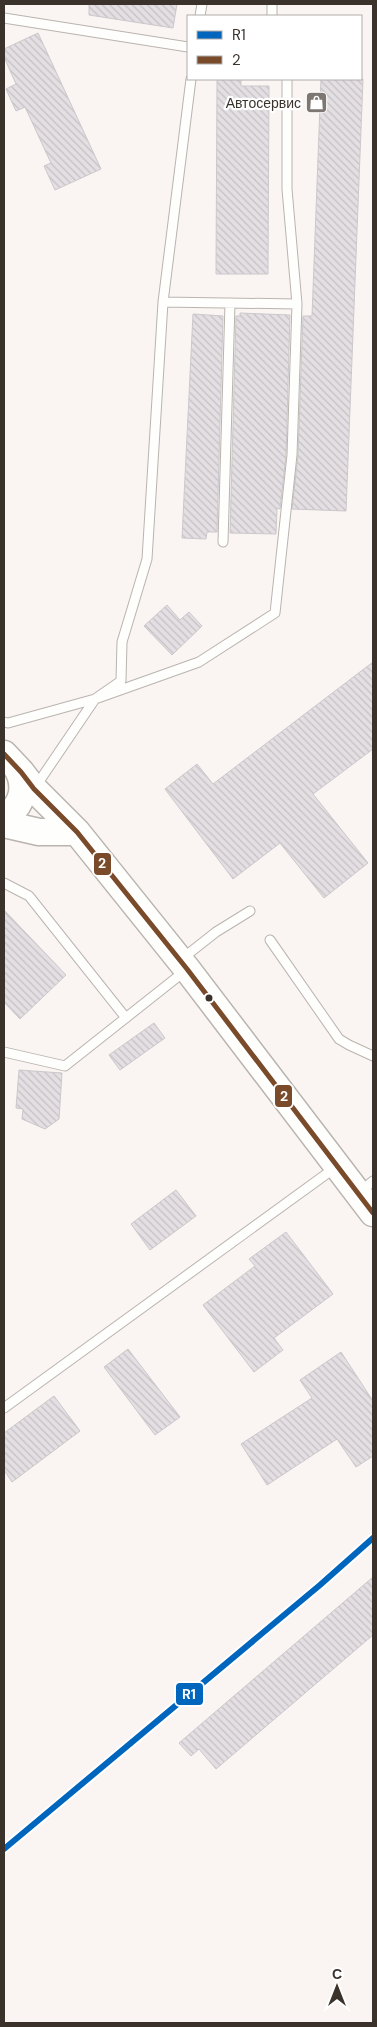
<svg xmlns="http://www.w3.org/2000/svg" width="377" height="2027" viewBox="0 0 377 2027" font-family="'DM Sans',sans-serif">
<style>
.building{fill:url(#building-back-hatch);stroke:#cbc8cb}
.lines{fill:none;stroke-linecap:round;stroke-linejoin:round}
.lane-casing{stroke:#bab4af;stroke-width:11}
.secondary-casing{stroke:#bab4af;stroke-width:29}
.lane{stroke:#fefefd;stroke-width:9}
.secondary{stroke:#fefefd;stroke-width:26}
.bus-1-casing{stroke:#fff;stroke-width:9}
.bus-1{stroke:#7a4b2a;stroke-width:5}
.rail-1-casing{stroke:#fff;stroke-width:10}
.rail-1{stroke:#0065bd;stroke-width:6}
.bus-dot{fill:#3b322c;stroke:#fff;stroke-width:2}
.labels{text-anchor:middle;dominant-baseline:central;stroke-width:4.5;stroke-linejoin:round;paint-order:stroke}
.poi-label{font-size:14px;fill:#3b322c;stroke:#fff;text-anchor:end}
.line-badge{stroke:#fff;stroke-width:2}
.badge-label{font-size:14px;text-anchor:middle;font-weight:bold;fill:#fff}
</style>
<defs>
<pattern id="building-back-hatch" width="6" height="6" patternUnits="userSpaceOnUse" patternTransform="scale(1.25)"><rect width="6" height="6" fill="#e3dfe3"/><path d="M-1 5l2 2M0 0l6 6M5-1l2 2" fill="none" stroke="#c4c0c3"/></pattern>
</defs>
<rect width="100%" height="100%" fill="#faf5f2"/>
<!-- building -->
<path class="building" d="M 89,4 L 177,4 L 173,28 L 89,15 Z
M 38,33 L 101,169 L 55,190 L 44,166 L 51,163 L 25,107 L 16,111 L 6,89 L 16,84 L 4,57 L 4,49 Z
M 217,79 L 241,79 L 241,86 L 269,86 L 268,274 L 216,274 Z
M 321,79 L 363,79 L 346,511 L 292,509 L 298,455 L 303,316 L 312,316 Z
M 240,313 L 290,315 L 286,455 L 280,509 L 277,508 L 276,534 L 230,533 L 236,316 L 240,316 Z
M 193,314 L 223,316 L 217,532 L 207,532 L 206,539 L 182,538 Z
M 167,605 L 180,620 L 189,612 L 202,626 L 172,655 L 144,626 Z
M 373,662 L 373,749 L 313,794 L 368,863 L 324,898 L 280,843 L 233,879 L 165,789 L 197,764 L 213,784 Z
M 4,910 L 66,975 L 20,1019 L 4,1002 Z
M 154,1023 L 165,1038 L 120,1070 L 109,1055 Z
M 19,1070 L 62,1073 L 59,1119 L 45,1129 L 22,1119 L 23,1109 L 16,1108 Z
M 176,1190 L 196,1216 L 150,1250 L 131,1224 Z
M 286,1232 L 333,1294 L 274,1338 L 283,1350 L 254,1372 L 203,1305 L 255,1266 L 249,1259 Z
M 128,1349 L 180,1417 L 155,1435 L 104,1367 Z
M 341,1352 L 373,1401 L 373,1456 L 356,1467 L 337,1439 L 267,1485 L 241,1444 L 312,1398 L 300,1380 Z
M 54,1396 L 80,1431 L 12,1482 L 4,1470 L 4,1433 Z
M 373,1577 L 373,1635 L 216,1769 L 199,1749 L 191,1756 L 179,1743 Z"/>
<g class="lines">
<defs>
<path id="lane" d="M 200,16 L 202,4
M 272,16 L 272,4
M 4,18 L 188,47
M 163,302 L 297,304
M 223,542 L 230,303
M 4,722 L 8,723 L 95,699 L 199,662 L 275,613 L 292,455 L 297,304 L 287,189 L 287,79
M 36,786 L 95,699 L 121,681 L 122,642 L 147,559 L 163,302 L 191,79
M 4,883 L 29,896 L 126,1018
M 270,940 L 339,1039 L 349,1045 L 373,1056
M 183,958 L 216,932 L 250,911
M 4,1052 L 65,1066 L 185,971
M 360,1192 L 373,1181
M 4,1408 L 336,1167"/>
<path id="secondary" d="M 4,754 L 21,772 L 34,789 L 77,832 L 187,969 L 373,1213
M 4,816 C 24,807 27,784 16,767
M 4,824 L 39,832 L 77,832"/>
</defs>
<!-- lane casing -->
<use href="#lane" class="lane-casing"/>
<!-- secondary casing -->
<use href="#secondary" class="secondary-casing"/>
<!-- lane -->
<use href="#lane" class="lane"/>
<!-- secondary -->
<use href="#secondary" class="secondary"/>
<defs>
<path id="bus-1" d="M 4,754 L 21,772 L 34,789 L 77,832 L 187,969 L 373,1213"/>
</defs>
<!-- bus-1 casing -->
<use href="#bus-1" class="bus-1-casing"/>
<!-- bus-1 -->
<use href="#bus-1" class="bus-1"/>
<defs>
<path id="rail-1" d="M 4,1849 L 320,1585 L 373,1538"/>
</defs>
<!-- rail-1 casing -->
<use href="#rail-1" class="rail-1-casing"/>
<!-- rail-1 -->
<use href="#rail-1" class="rail-1"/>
</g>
<!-- icons -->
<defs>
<symbol id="shop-square" viewBox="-11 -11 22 22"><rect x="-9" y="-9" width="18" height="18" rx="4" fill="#7e7671" stroke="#fff"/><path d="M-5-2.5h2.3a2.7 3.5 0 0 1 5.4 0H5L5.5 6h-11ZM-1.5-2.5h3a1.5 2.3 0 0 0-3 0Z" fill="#fff"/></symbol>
</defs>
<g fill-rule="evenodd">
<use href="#shop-square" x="304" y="90" width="25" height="25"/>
</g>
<!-- markers -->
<circle class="bus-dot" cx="209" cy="998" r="4.5"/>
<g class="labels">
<!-- poi labels -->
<g class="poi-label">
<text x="301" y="103">Автосервис</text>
</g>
</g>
<g class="line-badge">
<rect x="93" y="852" width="19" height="24" rx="5" fill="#7a4b2a"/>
<rect x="274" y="1084" width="19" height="24" rx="5" fill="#7a4b2a"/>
<rect x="175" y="1682" width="29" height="24" rx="5" fill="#0065bd"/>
</g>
<g class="badge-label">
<text x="102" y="868">2</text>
<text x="284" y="1101">2</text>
<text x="189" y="1699">R1</text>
</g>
<!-- border -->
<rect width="377" height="2027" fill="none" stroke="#3b322c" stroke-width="10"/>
<!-- legend -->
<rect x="187" y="15" width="175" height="65" fill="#ffffff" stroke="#b1adab"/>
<rect x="197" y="31" width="25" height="8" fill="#0065bd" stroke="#b1adab"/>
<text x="232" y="40" font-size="15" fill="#3b322c">R1</text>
<rect x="197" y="56" width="25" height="8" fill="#7a4b2a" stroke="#b1adab"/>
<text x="232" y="65" font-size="15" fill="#3b322c">2</text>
<!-- north arrow -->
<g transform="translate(337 1987)" stroke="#ffffff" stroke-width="4" paint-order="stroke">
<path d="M0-4L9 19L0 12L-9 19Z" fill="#3b322c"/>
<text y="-8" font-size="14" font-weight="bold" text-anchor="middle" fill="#3b322c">С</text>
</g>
</svg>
